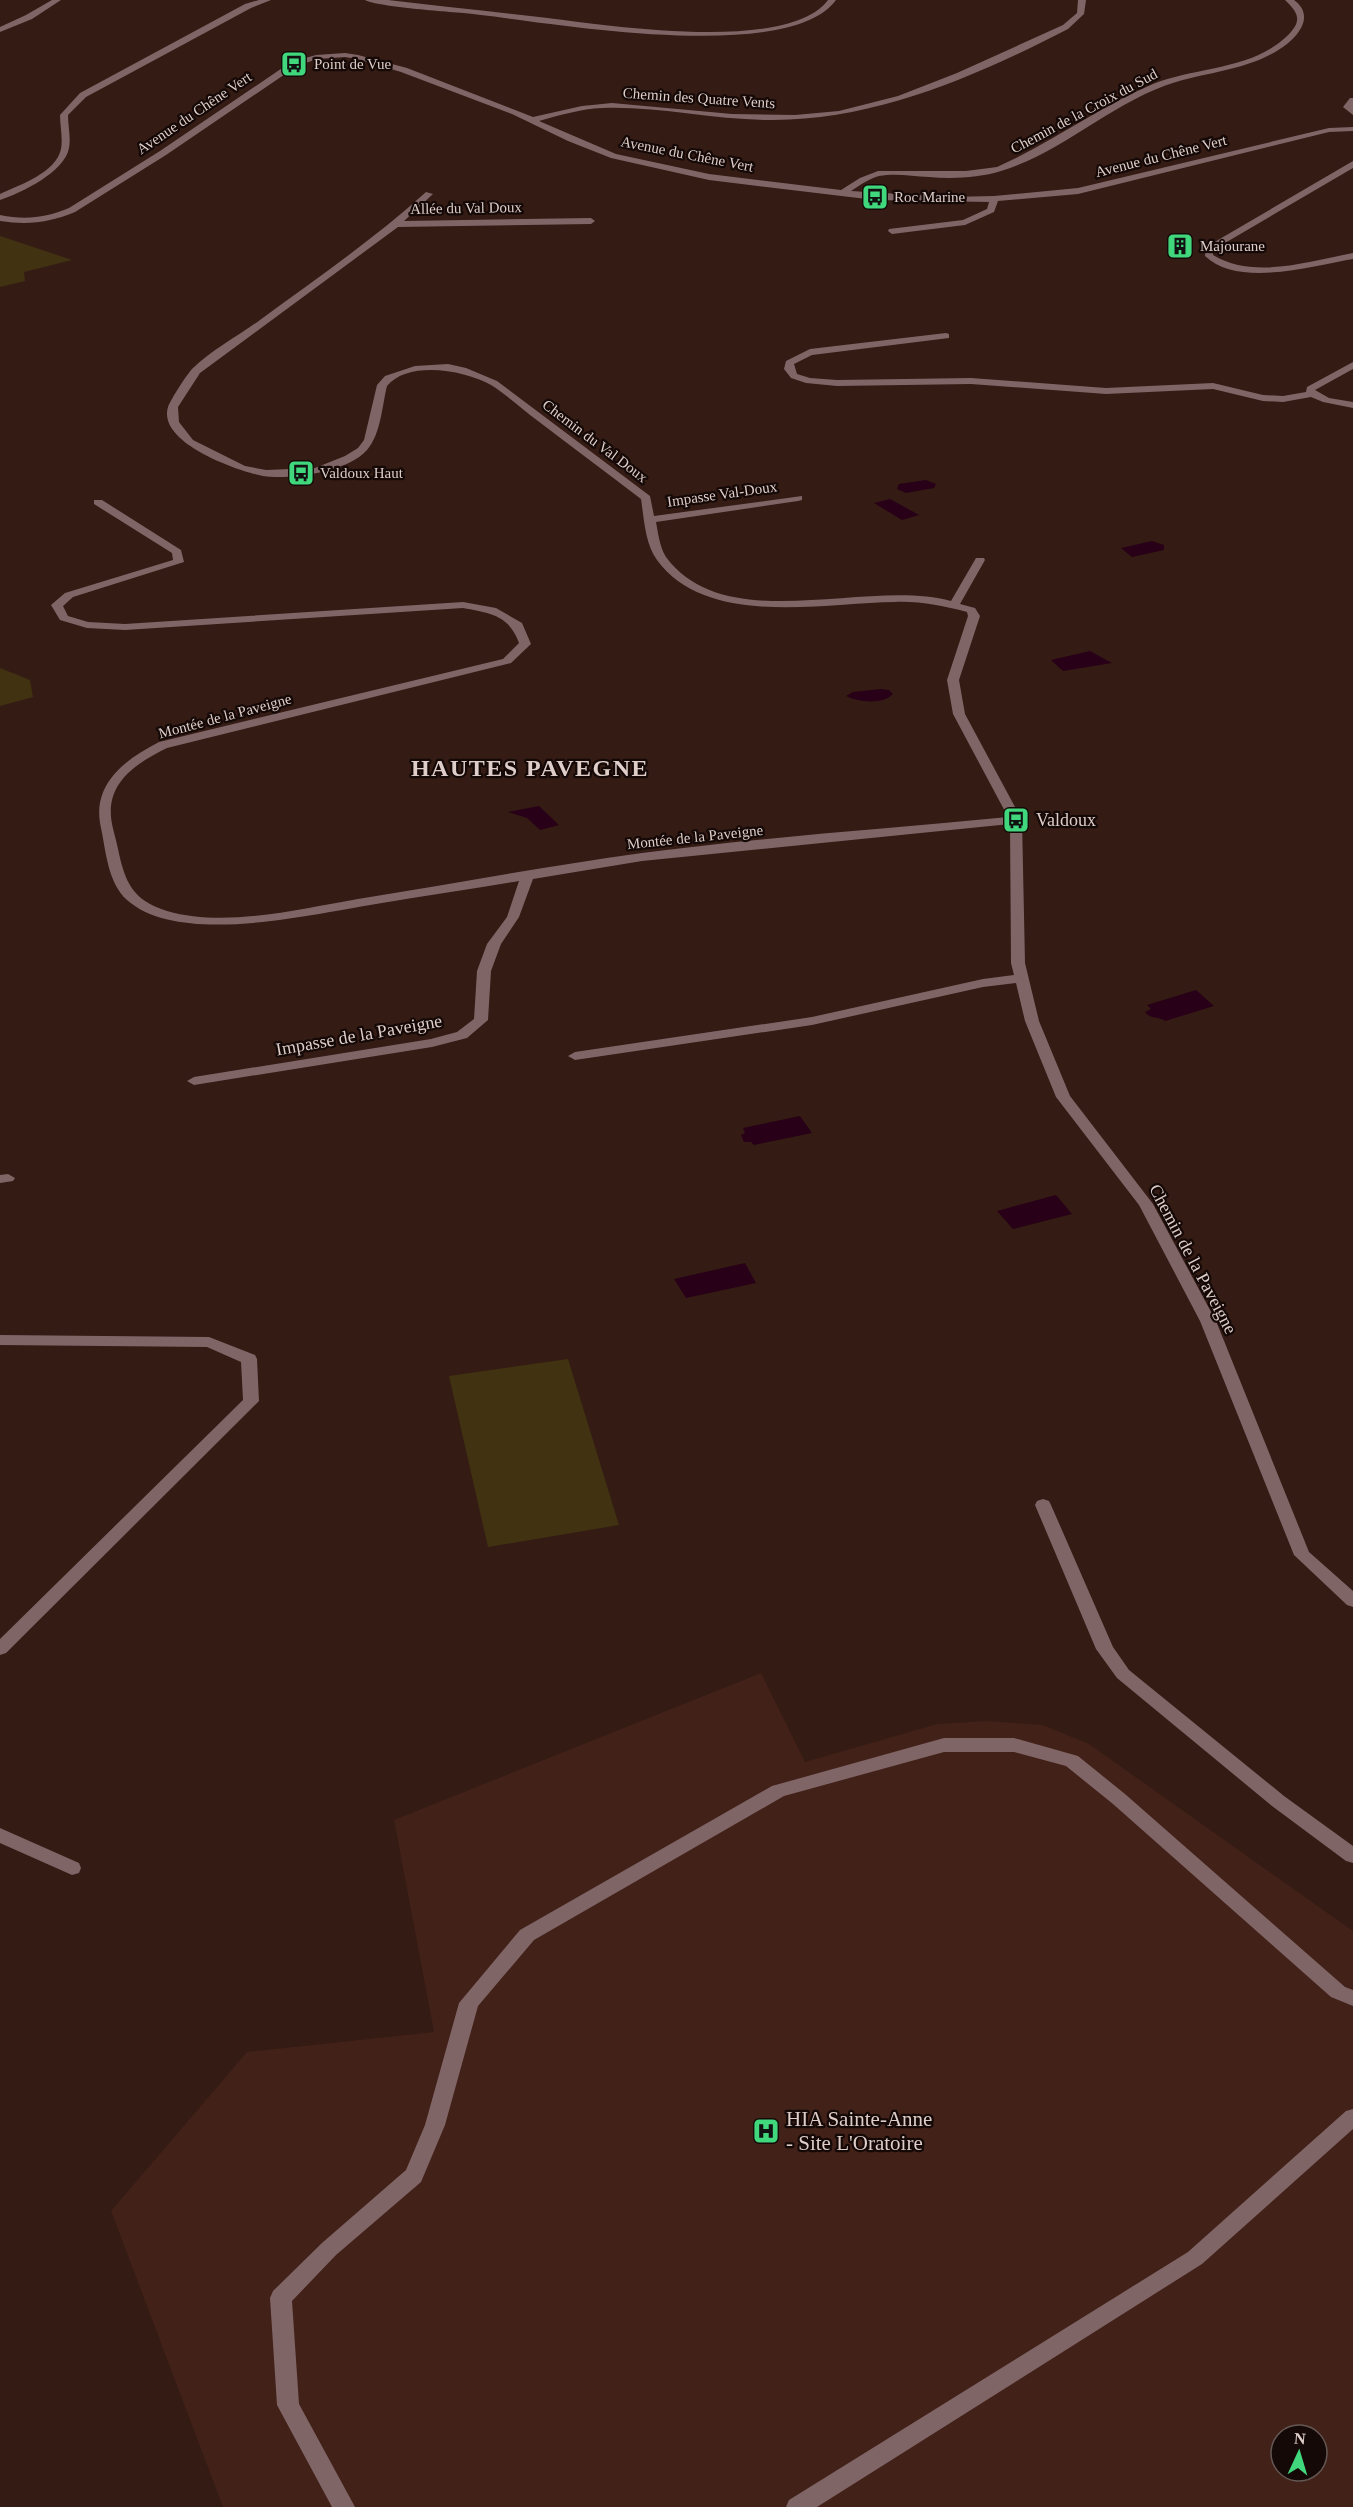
<svg xmlns="http://www.w3.org/2000/svg" width="1353" height="2507" viewBox="0 0 1353 2507" font-family="'Times New Roman',serif">
<style>
.built{fill:#412118;fill-rule:evenodd}
.green{fill:#413212}
.water{fill:#280017}
.lines{fill:none;stroke-linecap:round;stroke-linejoin:round}
.minor{fill:#806567;fill-rule:evenodd}
.labels{text-anchor:middle;dominant-baseline:central;stroke-width:4.5;stroke-linejoin:round;paint-order:stroke}
.far-poi-label{font-size:15px;fill:#decdc8;stroke:#140907;text-anchor:start}
.far-street-label{font-size:15px;fill:#decdc8;stroke:#140907}
.poi-label{font-size:18px;fill:#decdc8;stroke:#140907;text-anchor:start}
.street-label{font-size:18px;fill:#decdc8;stroke:#140907}
.near-poi-label{font-size:21px;fill:#decdc8;stroke:#140907;text-anchor:start}
.district-label{font-size:24px;font-weight:bold;letter-spacing:1.5px;fill:#decdc8;stroke:#140907}
</style>
<rect width="100%" height="100%" fill="#341b14"/>
<!-- built -->
<path class="built" d="M 761,1673 L 805,1762 L 937,1724 L 988,1721 L 1043,1725 L 1089,1744 L 1353,1931 L 1353,2507 L 223,2507 L 111,2211 L 247,2052 L 434,2032 L 394,1820 ZM 1281,2435 L 1317,2435 L 1317,2471 L 1281,2471 Z"/>
<!-- green -->
<path class="green" d="M 0,236 L 72,260 L 24,272 L 25,281 L 0,287 Z
M 0,668 L 30,680 L 33,697 L 0,706 Z
M 568,1359 L 619,1525 L 488,1547 L 449,1376 Z"/>
<!-- water -->
<path class="water" d="M 926,480 L 936,484 L 934,488 L 906,493 L 897,489 L 899,484 Z
M 890,499 L 919,515 L 902,520 L 874,503 Z
M 1152,541 L 1164,545 L 1164,550 L 1132,557 L 1121,548 Z
M 1090,651 L 1112,663 L 1063,671 L 1051,660 Z
M 881,689 L 889,690 L 893,694 C 883,705 857,702 846,696 L 853,692 Z
M 539,806 L 559,825 L 540,830 L 527,818 L 508,812 Z
M 1196,990 L 1214,1006 L 1165,1021 C 1159,1016 1151,1020 1145,1012 L 1151,1009 L 1147,1005 Z
M 800,1116 L 812,1133 L 754,1145 L 751,1142 L 744,1142 L 741,1135 L 745,1133 L 743,1128 Z
M 1056,1195 L 1072,1214 L 1013,1229 L 997,1211 Z
M 745,1263 L 756,1283 L 686,1298 L 674,1279 Z"/>
<g class="lines">
<!-- minor -->
<path class="minor" d="M 52,0 L 61,0 L 32,19 L 0,32 L 0,27 L 26,15 Z
M 259,0 L 271,0 L 251,8 L 86,97 L 68,115 C 68,126 71,138 69,148 C 65,172 21,193 0,200 L 0,194 C 19,185 56,173 61,149 C 63,138 60,126 60,115 L 80,93 L 245,4 Z
M 365,0 L 388,0 C 438,6 489,11 539,17 C 600,24 787,55 828,0 L 836,0 C 788,66 548,22 473,14 C 454,12 377,7 365,0 Z
M 1078,0 L 1086,0 L 1084,14 L 1068,29 C 977,76 874,121 770,120 C 714,120 658,106 602,108 C 581,109 560,115 539,121 L 616,154 L 709,174 L 841,190 L 860,178 L 878,171 L 966,171 L 997,167 L 1016,158 C 1062,135 1105,104 1153,84 C 1196,67 1251,70 1286,37 C 1302,22 1300,14 1285,0 L 1294,0 C 1313,14 1302,32 1287,44 C 1255,69 1213,71 1176,82 C 1113,101 1064,152 1001,171 C 979,178 952,179 929,177 C 912,176 895,173 879,176 C 868,179 859,186 851,191 L 949,197 L 994,196 L 1078,188 L 1329,128 L 1353,127 L 1353,131 L 1329,132 L 1078,194 L 998,201 L 994,212 L 965,225 L 892,234 L 888,231 L 889,229 L 963,220 L 987,209 L 989,202 L 875,200 L 709,180 L 611,158 L 568,141 L 512,114 L 401,72 L 357,59 L 345,57 L 317,59 L 297,66 L 166,155 L 75,212 C 48,223 28,225 0,221 L 0,215 C 25,220 45,218 69,208 L 160,151 L 291,62 L 316,55 L 345,53 L 358,55 L 407,68 L 533,117 L 582,106 L 612,103 L 732,114 L 795,115 L 839,111 L 898,96 L 957,73 L 1063,25 L 1077,13 Z
M 1350,98 L 1353,98 L 1353,115 L 1343,107 Z
M 1353,161 L 1353,168 L 1213,250 L 1213,255 C 1254,280 1309,261 1353,253 L 1353,259 C 1312,266 1238,288 1205,256 L 1206,247 Z
M 426,192 L 433,194 L 404,221 L 591,218 L 595,221 L 591,224 L 398,227 L 200,373 L 178,407 L 179,422 L 193,440 L 245,466 L 266,470 L 315,468 L 345,456 L 358,448 L 364,440 L 377,385 L 385,376 L 415,366 L 448,364 L 466,368 L 497,381 L 650,496 L 654,516 L 802,496 L 802,500 L 798,501 L 656,522 C 658,533 660,548 666,557 C 726,638 867,578 951,601 L 976,558 L 984,558 L 985,560 L 960,604 L 975,608 L 980,616 L 959,680 L 965,714 L 1022,820 L 1025,963 L 1039,1021 L 1070,1096 L 1153,1204 L 1216,1321 L 1309,1552 L 1353,1591 L 1353,1607 L 1347,1605 L 1294,1555 L 1200,1321 L 1139,1205 L 1056,1097 L 1025,1021 L 1016,983 L 983,987 L 812,1025 L 575,1060 L 568,1056 L 575,1052 L 812,1017 L 983,979 L 1014,975 L 1011,963 L 1010,824 L 642,861 L 533,879 L 519,917 L 501,944 L 491,971 L 488,1020 L 467,1038 L 432,1047 L 194,1085 L 187,1081 L 194,1077 L 431,1039 L 457,1032 L 474,1019 L 477,971 L 487,944 L 507,917 L 519,881 C 471,889 423,896 376,904 C 312,914 180,947 127,900 C 108,883 106,852 101,828 C 91,785 124,760 159,742 L 503,659 L 519,643 C 509,615 490,613 463,608 L 125,630 L 87,628 L 60,620 L 51,605 L 65,593 L 173,560 L 172,553 L 94,504 L 94,500 L 102,500 L 181,550 L 184,562 L 73,597 L 63,606 L 68,616 L 88,622 L 125,624 L 463,602 L 496,608 L 522,623 L 531,644 L 511,663 L 167,748 C 139,762 108,780 111,817 C 112,828 116,838 118,849 C 125,882 132,900 167,911 C 226,928 299,909 358,899 C 452,884 547,866 642,853 C 763,837 886,829 1008,817 L 953,714 L 947,680 L 968,616 L 967,612 C 943,606 920,601 895,602 C 822,603 707,628 657,560 C 645,544 644,518 641,499 C 607,473 572,447 538,421 C 523,410 507,395 491,385 C 465,370 408,360 387,386 C 382,406 381,434 367,450 C 348,472 291,480 263,476 C 238,471 157,443 168,407 C 171,399 187,374 193,368 C 212,350 238,336 260,320 C 316,279 374,239 426,192 Z
M 946,333 L 949,334 L 949,338 L 812,355 L 794,364 L 797,374 L 810,378 L 837,380 L 971,378 L 1106,388 L 1213,383 L 1263,395 L 1283,396 L 1306,392 L 1307,387 L 1353,362 L 1353,369 L 1315,390 L 1329,398 L 1353,402 L 1353,408 L 1323,402 L 1311,397 L 1283,402 L 1263,401 L 1213,389 L 1106,394 L 971,384 L 837,386 L 806,383 L 791,378 L 784,369 L 786,361 L 810,349 Z
M 8,1174 L 15,1178 L 13,1181 L 0,1183 L 0,1175 Z
M 0,1335 L 209,1337 L 255,1355 L 257,1359 L 259,1401 L 6,1653 L 0,1655 L 0,1639 L 243,1400 L 241,1362 L 207,1347 L 0,1345 Z
M 1043,1499 L 1049,1501 L 1051,1505 L 1113,1647 L 1129,1670 L 1284,1796 L 1353,1846 L 1353,1863 L 1346,1861 L 1272,1806 L 1117,1678 L 1096,1649 L 1035,1505 L 1037,1501 Z
M 944,1738 L 1014,1738 L 1078,1756 L 1125,1794 L 1345,1987 L 1353,1990 L 1353,2006 L 1331,1997 L 1113,1804 L 1066,1766 L 1014,1752 L 944,1752 L 784,1796 L 534,1940 L 478,2006 L 445,2125 L 421,2182 L 336,2255 L 292,2301 L 299,2404 L 355,2507 L 332,2507 L 277,2405 L 270,2298 L 273,2291 L 322,2243 L 406,2170 L 425,2125 L 459,2003 L 520,1930 L 772,1786 Z
M 0,1828 L 79,1863 L 81,1868 L 79,1873 L 72,1875 L 0,1843 Z
M 1353,2109 L 1353,2129 L 1202,2264 L 817,2507 L 786,2507 L 789,2500 L 1188,2252 L 1346,2111 Z"/>
</g>
<!-- icons -->
<defs>
<symbol id="bus-square" viewBox="-11 -11 22 22"><rect x="-9" y="-9" width="18" height="18" rx="4" fill="#40d77d" stroke="#140907"/><path d="M-5-6H5V4H4V6H2V4H-2V6H-4V4H-5ZM-3.5-4V0h7V-4ZM-3.5 1.2v1.5H-2V1.2ZM2 1.2v1.5H3.5V1.2Z" fill="#111"/></symbol>
<symbol id="building-square" viewBox="-11 -11 22 22"><rect x="-9" y="-9" width="18" height="18" rx="4" fill="#40d77d" stroke="#140907"/><path d="M-4-6H4V6H1V3H-1V6H-4ZM-2.5-4.3h1.7v1.8h-1.7ZM.8-4.3h1.7v1.8H.8ZM-2.5-1h1.7V.8h-1.7ZM.8-1h1.7V.8H.8Z" fill="#111"/></symbol>
<symbol id="hospital-square" viewBox="-11 -11 22 22"><rect x="-9" y="-9" width="18" height="18" rx="4" fill="#40d77d" stroke="#140907"/><path d="M-5-5h3v3.5h4V-5h3V5h-3V1.5h-4V5h-3Z" fill="#111"/></symbol>
</defs>
<g fill-rule="evenodd">
<use href="#bus-square" x="279" y="49" width="30" height="30"/>
<use href="#bus-square" x="860" y="182" width="30" height="30"/>
<use href="#building-square" x="1165" y="231" width="30" height="30"/>
<use href="#bus-square" x="286" y="458" width="30" height="30"/>
<use href="#bus-square" x="1001" y="805" width="30" height="30"/>
<use href="#hospital-square" x="751" y="2116" width="30" height="30"/>
</g>
<g class="labels">
<!-- far-poi labels -->
<g class="far-poi-label">
<text x="314" y="64">Point de Vue</text>
<text x="894" y="197">Roc Marine</text>
<text x="1200" y="246">Majourane</text>
<text x="320" y="473">Valdoux Haut</text>
</g>
<!-- far-street labels -->
<g class="far-street-label">
<text transform="translate(699 98) rotate(4)">Chemin des Quatre Vents</text>
<text transform="translate(1084 111) rotate(-28)">Chemin de la Croix du Sud</text>
<text transform="translate(194 113) rotate(-34)">Avenue du Chêne Vert</text>
<text transform="translate(687 154) rotate(11)">Avenue du Chêne Vert</text>
<text transform="translate(1161 156) rotate(-14)">Avenue du Chêne Vert</text>
<text transform="translate(466 208) rotate(-1)">Allée du Val Doux</text>
<text transform="translate(595 441) rotate(37)">Chemin du Val Doux</text>
<text transform="translate(722 494) rotate(-8)">Impasse Val-Doux</text>
<text transform="translate(225 716) rotate(-15)">Montée de la Paveigne</text>
<text transform="translate(695 837) rotate(-6)">Montée de la Paveigne</text>
</g>
<!-- poi labels -->
<g class="poi-label">
<text x="1036" y="820">Valdoux</text>
</g>
<!-- street labels -->
<g class="street-label">
<text transform="translate(359 1035) rotate(-10)">Impasse de la Paveigne</text>
<text transform="translate(1193 1259) rotate(62)">Chemin de la Paveigne</text>
</g>
<!-- near-poi labels -->
<g class="near-poi-label">
<text x="786" y="2119">HIA Sainte-Anne<tspan x="786" dy="24">- Site L'Oratoire</tspan></text>
</g>
<!-- district labels -->
<g class="district-label">
<text x="530" y="768">HAUTES PAVEGNE</text>
</g>
</g>
<!-- north arrow -->
<g transform="translate(1299 2453) rotate(4)"><circle r="28" fill="#140907" stroke="#655754" stroke-width="1.5"/>
<path d="M0-4.5L10 22L0 15L-10 22Z" fill="#40d77d"/>
<text y="-9" font-size="16" font-weight="bold" text-anchor="middle" fill="#decdc8">N</text>
</g>
</svg>
